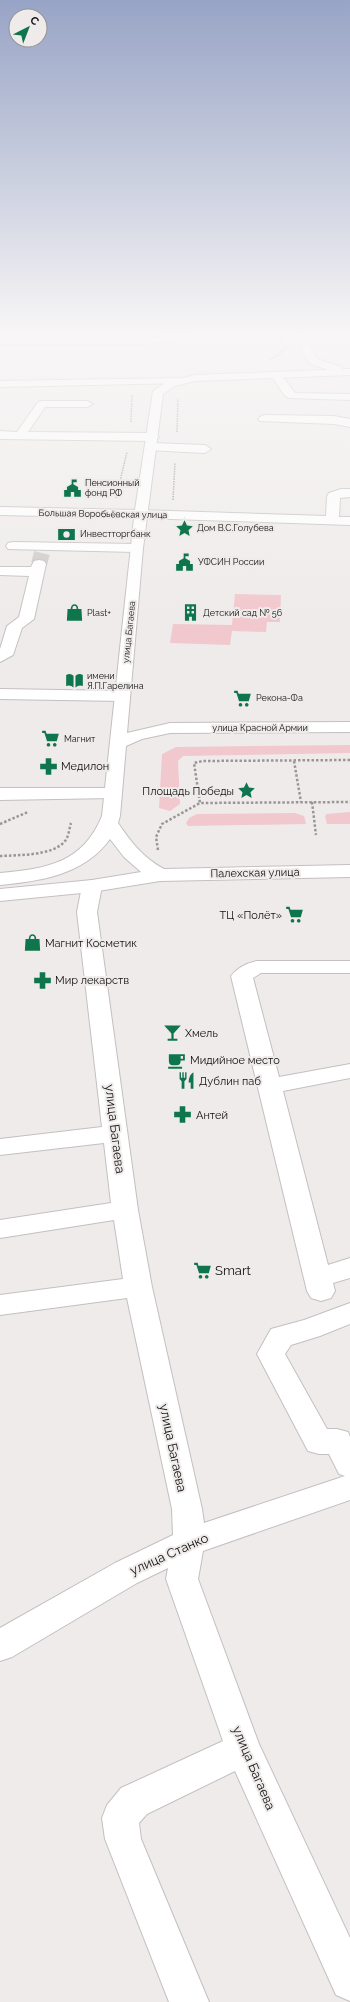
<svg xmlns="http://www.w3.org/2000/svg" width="350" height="2002" viewBox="0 0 350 2002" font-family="Raleway,sans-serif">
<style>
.green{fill:#f1c8cd}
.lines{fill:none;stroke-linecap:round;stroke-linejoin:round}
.minor-tunnel{stroke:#cecaca;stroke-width:16;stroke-dasharray:16 8;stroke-linecap:butt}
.minor-casing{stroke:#c4bfc0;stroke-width:2}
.major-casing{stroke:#c4bfc0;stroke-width:2}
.path-far1{stroke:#9a9696;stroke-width:1.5;stroke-dasharray:1.5 1;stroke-linecap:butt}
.path{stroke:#9a9696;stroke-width:2.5;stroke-dasharray:2.5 2;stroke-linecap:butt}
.minor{fill:#fff;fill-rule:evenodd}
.major{fill:#fff;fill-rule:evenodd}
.labels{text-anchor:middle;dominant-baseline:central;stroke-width:4;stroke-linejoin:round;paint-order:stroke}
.far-poi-label{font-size:9px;fill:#100e0e;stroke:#efebeb;text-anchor:start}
.far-street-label{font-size:9px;fill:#100e0e;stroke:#efebeb}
.poi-label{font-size:11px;fill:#100e0e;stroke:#efebeb;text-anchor:start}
.street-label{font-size:11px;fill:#100e0e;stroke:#efebeb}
.near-street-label{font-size:13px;fill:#100e0e;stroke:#efebeb}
.near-poi-label{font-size:13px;fill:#100e0e;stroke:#efebeb;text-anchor:start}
</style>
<rect width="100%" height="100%" fill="#efebeb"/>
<!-- green -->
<path class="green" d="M 235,594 L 281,595 L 280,622 L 267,622 L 266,632 L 232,631 L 230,645 L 170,643 L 173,624 L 232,625 Z
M 350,745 L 350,753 L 183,756 L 178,761 L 180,804 L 170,811 L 159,808 L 162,754 L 176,747 Z
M 350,812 L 350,824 L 327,824 L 325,816 L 327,814 Z
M 295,813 L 304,816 L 306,824 L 188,826 L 186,823 L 189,818 L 197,814 Z"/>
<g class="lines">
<!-- minor-tunnel -->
<path class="minor-tunnel" d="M 39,564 L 42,553"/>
<defs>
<path id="minor" d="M 160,336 L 190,336 L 185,339 L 149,344 L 0,344 L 0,338 L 149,338 Z
M 276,372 L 280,373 L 295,393 L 350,394 L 350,400 L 289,398 L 285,396 L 271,375 Z
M 179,378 L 185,381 L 183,383 L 0,387 L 0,381 Z
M 42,401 L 87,401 L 93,404 L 87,407 L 45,407 L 28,432 L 153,433 L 159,437 L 153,441 L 0,439 L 0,431 L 17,432 L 38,402 Z
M 264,415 L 334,416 L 350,419 L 350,427 L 334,424 L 260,421 L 258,419 L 260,417 Z
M 152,443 L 205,445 L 211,449 L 205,453 L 148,450 L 146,447 L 148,444 Z
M 341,489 L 350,489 L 350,497 L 340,498 L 339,517 L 350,517 L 350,525 L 140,518 L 135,517 L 133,514 L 135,511 L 140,510 L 326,516 L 327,496 L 329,493 Z
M 13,542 L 136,544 L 141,545 L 143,548 L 141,551 L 136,552 L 8,549 L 6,546 L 8,543 Z
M 39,560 L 44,561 L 46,564 L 34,619 L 22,628 L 13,655 L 0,662 L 0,649 L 7,626 L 19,617 L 29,576 L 0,575 L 0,567 L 31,567 L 34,561 Z
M 0,689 L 122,691 L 128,692 L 130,696 L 128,700 L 122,701 L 0,699 Z
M 0,788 L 113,788 L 119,789 L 122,793 L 119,797 L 113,798 L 0,800 Z
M 92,880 L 99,882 L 102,886 L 97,912 L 138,1210 L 152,1287 L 202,1509 L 204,1523 L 345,1476 L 339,1474 L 329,1454 L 319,1454 L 308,1451 L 257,1354 L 271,1329 L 304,1320 L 350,1303 L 350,1324 L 320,1336 L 291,1345 L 285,1354 L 327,1429 L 337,1429 L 348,1432 L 350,1437 L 350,1500 L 203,1551 L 198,1579 L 259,1744 L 350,1938 L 350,2001 L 336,1995 L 235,1771 L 147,1814 L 139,1823 L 141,1839 L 209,2002 L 169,2002 L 105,1839 L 102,1818 L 107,1805 L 121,1788 L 223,1741 L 166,1579 L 168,1568 L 137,1583 L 12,1657 L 0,1661 L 0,1628 L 115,1563 L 173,1535 L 172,1509 L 127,1298 L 0,1315 L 0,1295 L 123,1279 L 114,1220 L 0,1238 L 0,1220 L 111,1203 L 104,1143 L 0,1155 L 0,1139 L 102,1127 L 77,912 L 82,886 L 85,882 Z
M 257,961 L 350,961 L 350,973 L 261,973 L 253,978 L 279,1077 L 350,1064 L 350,1078 L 283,1091 L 328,1265 L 350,1258 L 350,1278 L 333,1283 L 335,1291 L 331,1298 L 321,1301 L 311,1298 L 307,1291 L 231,976 C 237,968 247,963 257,961 Z"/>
<path id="major" d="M 295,336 L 305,336 L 317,359 L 341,367 L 342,369 L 350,369 L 350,375 L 195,381 L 175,386 L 163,394 L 143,548 L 127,733 L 170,723 L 350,722 L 350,732 L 170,733 L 142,739 L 126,746 L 120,816 L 118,823 C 131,842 143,858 164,869 L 350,865 L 350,877 L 160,881 L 92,892 L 0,901 L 0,889 L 92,880 L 141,872 L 124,857 L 110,839 C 84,875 41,881 0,885 L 0,873 C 46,869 83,863 102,816 L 134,518 L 0,515 L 0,507 L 135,510 L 153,391 L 167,382 L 195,375 L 328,370 L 309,363 Z"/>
</defs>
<!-- minor casing -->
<use href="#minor" class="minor-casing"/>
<!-- major casing -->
<use href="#major" class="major-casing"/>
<!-- path-far1 -->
<path class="path-far1" d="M 278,356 L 285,348 L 279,336
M 270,359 L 279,355
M 131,422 L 132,395
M 177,432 L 178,399
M 116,498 L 127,452
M 173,500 L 175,463"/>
<!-- path -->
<path class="path" d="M 350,760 L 203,761 L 194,763 L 200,803 L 350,802
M 294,761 L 301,802
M 312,802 L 316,835
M 0,824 L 28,812
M 158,850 L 156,837 L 162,824 L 200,803
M 0,856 C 18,855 53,856 65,841 C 69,836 69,829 71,823"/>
<!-- minor -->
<use href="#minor" class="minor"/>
<!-- major -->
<use href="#major" class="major"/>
</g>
<!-- sky -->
<linearGradient id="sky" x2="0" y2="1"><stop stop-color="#98a4c6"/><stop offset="0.54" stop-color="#f8f6f6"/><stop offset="1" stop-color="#f8f6f6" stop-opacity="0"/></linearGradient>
<rect width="350" height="617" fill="url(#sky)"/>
<!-- icons -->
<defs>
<symbol id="civic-bare" viewBox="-9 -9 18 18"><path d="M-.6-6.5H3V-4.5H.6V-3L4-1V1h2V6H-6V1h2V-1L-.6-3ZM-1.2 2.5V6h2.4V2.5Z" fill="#0e754d" stroke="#efebeb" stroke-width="2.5" paint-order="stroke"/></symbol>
<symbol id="sight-bare" viewBox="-9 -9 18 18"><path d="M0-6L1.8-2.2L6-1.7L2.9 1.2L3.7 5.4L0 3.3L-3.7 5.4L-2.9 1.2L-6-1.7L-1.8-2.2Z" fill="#0e754d" stroke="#efebeb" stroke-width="2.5" paint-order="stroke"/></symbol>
<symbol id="bank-bare" viewBox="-9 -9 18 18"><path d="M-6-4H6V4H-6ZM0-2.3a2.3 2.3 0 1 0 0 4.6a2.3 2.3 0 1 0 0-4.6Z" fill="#0e754d" stroke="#efebeb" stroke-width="2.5" paint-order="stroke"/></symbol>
<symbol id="shop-bare" viewBox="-9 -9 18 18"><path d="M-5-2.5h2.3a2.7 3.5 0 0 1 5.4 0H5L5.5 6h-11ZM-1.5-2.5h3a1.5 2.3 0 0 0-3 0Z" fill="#0e754d" stroke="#efebeb" stroke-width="2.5" paint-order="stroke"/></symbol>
<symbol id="building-bare" viewBox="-9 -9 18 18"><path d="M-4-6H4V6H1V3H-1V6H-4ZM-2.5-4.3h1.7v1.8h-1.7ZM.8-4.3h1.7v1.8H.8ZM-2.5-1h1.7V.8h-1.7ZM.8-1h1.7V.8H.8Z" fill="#0e754d" stroke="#efebeb" stroke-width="2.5" paint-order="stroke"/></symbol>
<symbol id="library-bare" viewBox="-9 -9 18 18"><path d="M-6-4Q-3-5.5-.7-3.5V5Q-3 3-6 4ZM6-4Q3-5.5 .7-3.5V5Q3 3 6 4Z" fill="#0e754d" stroke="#efebeb" stroke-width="2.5" paint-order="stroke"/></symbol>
<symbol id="supermarket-bare" viewBox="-9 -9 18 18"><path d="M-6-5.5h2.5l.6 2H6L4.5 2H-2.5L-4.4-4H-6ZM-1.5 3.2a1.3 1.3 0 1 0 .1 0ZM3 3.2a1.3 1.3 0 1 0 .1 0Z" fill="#0e754d" stroke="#efebeb" stroke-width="2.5" paint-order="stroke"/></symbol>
<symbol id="pharmacy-bare" viewBox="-9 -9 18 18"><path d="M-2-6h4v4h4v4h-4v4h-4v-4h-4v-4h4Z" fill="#0e754d" stroke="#efebeb" stroke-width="2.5" paint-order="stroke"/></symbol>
<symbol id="bar-bare" viewBox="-9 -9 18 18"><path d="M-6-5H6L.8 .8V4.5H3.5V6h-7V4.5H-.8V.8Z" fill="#0e754d" stroke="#efebeb" stroke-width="2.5" paint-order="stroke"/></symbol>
<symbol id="cafe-bare" viewBox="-9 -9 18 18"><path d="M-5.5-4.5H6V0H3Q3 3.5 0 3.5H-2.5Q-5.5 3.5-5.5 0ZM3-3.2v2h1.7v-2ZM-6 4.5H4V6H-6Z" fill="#0e754d" stroke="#efebeb" stroke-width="2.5" paint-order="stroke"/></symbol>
<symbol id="restaurant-bare" viewBox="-9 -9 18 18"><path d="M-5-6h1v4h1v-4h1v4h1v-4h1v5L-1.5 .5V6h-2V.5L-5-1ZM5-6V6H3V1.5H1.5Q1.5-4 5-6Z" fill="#0e754d" stroke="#efebeb" stroke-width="2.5" paint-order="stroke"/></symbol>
</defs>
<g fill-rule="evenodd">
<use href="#civic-bare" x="60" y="476" width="25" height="25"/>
<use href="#sight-bare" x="172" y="516" width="25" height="25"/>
<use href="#bank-bare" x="54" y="522" width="25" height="25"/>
<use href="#civic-bare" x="172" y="550" width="25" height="25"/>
<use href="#shop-bare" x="62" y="600" width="25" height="25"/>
<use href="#building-bare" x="178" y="600" width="25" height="25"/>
<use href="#library-bare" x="62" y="668" width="25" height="25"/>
<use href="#supermarket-bare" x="230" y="686" width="25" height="25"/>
<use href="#supermarket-bare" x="38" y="726" width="25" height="25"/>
<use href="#pharmacy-bare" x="36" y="754" width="25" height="25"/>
<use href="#sight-bare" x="234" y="778" width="25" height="25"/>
<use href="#supermarket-bare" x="282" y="902" width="25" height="25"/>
<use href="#shop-bare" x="20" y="930" width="25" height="25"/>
<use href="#pharmacy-bare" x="30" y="968" width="25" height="25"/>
<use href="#bar-bare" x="160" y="1020" width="25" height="25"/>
<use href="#cafe-bare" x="164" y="1048" width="25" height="25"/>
<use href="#restaurant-bare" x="174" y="1068" width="25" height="25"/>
<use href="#pharmacy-bare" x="170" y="1102" width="25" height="25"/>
<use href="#supermarket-bare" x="190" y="1258" width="25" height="25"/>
</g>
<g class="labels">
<!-- far-poi labels -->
<g class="far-poi-label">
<text x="85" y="483">Пенсионный<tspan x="85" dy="10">фонд РФ</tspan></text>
<text x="197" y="528">Дом В.С.Голубева</text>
<text x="80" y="534">Инвестторгбанк</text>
<text x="198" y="562">УФСИН России</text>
<text x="87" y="613">Plast+</text>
<text x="203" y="613">Детский сад № 56</text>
<text x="87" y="676">имени<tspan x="87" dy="10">Я.П.Гарелина</tspan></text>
<text x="256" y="698">Рекона-Фа</text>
<text x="64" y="739">Магнит</text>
</g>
<!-- far-street labels -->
<g class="far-street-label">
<text transform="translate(103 514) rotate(1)">Большая Воробьёвская улица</text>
<text transform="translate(129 632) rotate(-84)">улица Багаева</text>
<text x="260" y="728">улица Красной Армии</text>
</g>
<!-- poi labels -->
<g class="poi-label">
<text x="61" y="766">Медилон</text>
<text x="234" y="791" text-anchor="end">Площадь Победы</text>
<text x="282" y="915" text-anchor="end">ТЦ «Полёт»</text>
<text x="45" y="943">Магнит Косметик</text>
<text x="55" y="980">Мир лекарств</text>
<text x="185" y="1033">Хмель</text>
<text x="190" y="1060">Мидийное место</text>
<text x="199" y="1081">Дублин паб</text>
<text x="196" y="1115">Антей</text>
</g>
<!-- street labels -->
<g class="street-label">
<text transform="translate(255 873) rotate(-1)">Палехская улица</text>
</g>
<!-- near-street labels -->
<g class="near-street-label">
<text transform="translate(115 1129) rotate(83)">улица Багаева</text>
<text transform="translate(173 1448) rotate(78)">улица Багаева</text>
<text transform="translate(169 1554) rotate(-24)">улица Станко</text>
<text transform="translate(254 1768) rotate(67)">улица Багаева</text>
</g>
<!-- near-poi labels -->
<g class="near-poi-label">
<text x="215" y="1270">Smart</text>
</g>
</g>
<!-- north arrow -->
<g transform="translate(28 28) rotate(42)"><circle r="19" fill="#efebeb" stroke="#969393"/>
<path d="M0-3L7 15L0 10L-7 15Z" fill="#0e754d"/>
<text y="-6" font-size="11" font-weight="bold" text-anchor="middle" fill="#100e0e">С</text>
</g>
</svg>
